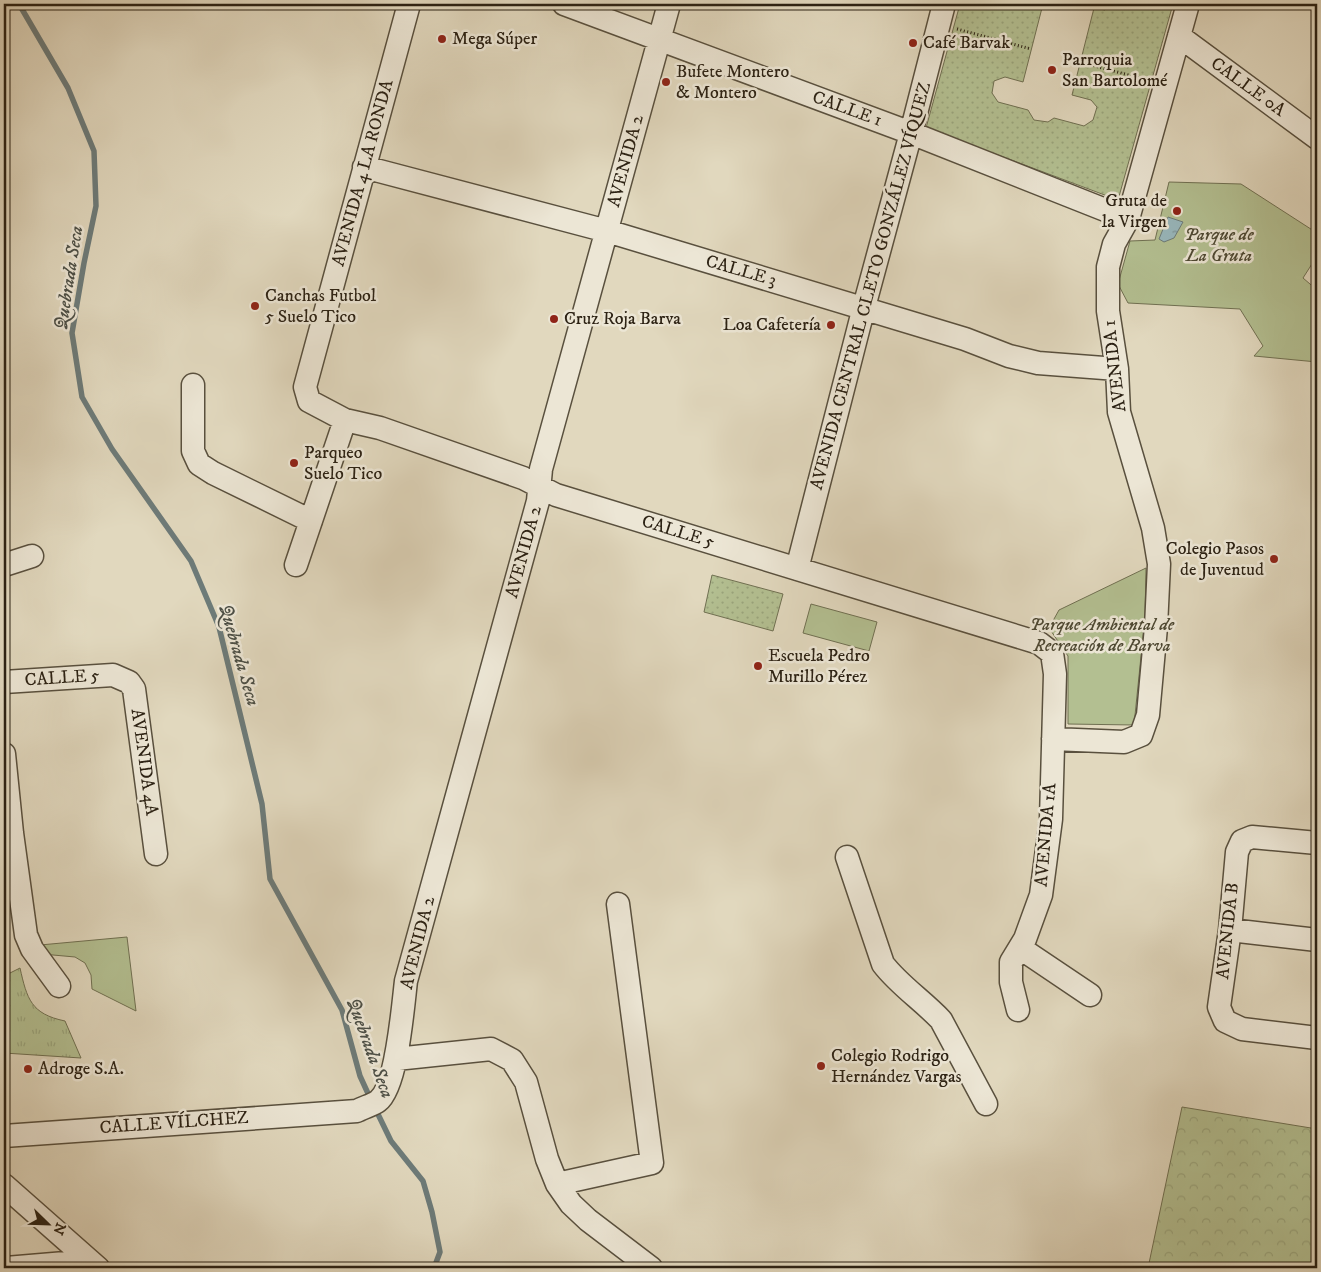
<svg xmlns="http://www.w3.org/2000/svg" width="1321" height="1272" viewBox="0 0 1321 1272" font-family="'IM FELL DW Pica',serif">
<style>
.grass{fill:url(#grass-tufts);stroke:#707052}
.forest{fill:url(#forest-crowns);stroke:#707052}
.park{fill:#b3bf91;stroke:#707052}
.garden{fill:url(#garden-dots);stroke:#707052}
.water{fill:url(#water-ripples);stroke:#6d7b79}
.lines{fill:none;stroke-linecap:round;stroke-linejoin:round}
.stream{stroke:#6d7b79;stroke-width:5.5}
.minor-casing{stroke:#59503e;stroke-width:25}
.path{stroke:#2c2214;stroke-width:3;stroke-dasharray:1 2.5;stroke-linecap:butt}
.minor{stroke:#ece6d5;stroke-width:22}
.poi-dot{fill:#8f2418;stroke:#ece6d5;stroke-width:2}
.labels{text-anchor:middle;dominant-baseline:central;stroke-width:5;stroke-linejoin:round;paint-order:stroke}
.poi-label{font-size:18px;fill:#2c2214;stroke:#ece6d5;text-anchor:start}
.street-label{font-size:18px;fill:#2c2214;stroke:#ece6d5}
.park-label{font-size:18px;font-style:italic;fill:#4e4933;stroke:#ece6d5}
.water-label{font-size:19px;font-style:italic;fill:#4c4f46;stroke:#ece6d5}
</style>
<defs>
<pattern id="grass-tufts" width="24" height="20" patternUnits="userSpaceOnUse" patternTransform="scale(1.25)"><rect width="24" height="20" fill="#b3bf91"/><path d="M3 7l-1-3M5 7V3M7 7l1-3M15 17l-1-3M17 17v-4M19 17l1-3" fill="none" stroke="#9aa47c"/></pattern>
<pattern id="forest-crowns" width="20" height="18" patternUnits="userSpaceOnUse" patternTransform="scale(1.25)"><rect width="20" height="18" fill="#b3bf91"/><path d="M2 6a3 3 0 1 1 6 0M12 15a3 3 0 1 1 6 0" fill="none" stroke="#9aa47c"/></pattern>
<pattern id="garden-dots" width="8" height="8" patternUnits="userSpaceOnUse" patternTransform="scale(1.25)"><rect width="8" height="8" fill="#b3bf91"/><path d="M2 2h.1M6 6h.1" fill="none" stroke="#9aa47c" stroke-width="1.8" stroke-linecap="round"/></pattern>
<pattern id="water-ripples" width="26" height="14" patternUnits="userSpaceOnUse" patternTransform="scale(1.25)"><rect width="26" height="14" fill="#98b7bc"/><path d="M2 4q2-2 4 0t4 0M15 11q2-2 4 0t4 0" fill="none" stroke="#7c9498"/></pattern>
</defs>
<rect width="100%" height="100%" fill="#e1d8be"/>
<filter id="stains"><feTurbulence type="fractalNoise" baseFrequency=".004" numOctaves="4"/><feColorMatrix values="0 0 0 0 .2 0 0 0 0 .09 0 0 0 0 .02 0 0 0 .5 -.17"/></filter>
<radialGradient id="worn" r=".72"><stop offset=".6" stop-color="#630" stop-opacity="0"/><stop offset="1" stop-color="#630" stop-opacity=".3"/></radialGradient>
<!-- grass -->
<path class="grass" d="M 20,968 C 27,999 31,1014 65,1021 L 81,1058 L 4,1053 L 4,976 Z"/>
<!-- forest -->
<path class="forest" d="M 1182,1107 L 1317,1129 L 1317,1268 L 1148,1268 Z"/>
<!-- park -->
<path class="park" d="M 1169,182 L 1241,184 L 1317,233 L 1317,256 L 1303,278 L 1317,290 L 1317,362 L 1254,356 L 1263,346 L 1240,309 L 1128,303 L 1118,284 L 1130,241 L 1155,240 Z
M 1146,568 L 1145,617 L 1134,725 L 1068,724 L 1068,656 L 1049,628 L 1059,610 Z
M 811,604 L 877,622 L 869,651 L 803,633 Z
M 127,937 L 136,1011 L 92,989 L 91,975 L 85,963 L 75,957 L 42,954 L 40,945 Z"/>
<!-- garden -->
<path class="garden" d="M 960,4 L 1043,4 L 1023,82 L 1005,77 L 994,81 L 992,93 L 998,102 L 1028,110 L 1034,120 L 1048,122 L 1054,118 L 1084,126 L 1093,120 L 1097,107 L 1091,100 L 1072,95 L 1094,8 L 1105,10 L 1106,4 L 1173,4 L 1118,200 L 926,128 Z
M 712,575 L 783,594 L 773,631 L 704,612 Z"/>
<!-- water -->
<path class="water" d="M 1168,217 L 1183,222 L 1174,238 L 1164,242 L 1159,239 Z"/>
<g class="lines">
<!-- stream -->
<path class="stream" d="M 19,4 L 68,88 L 94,151 L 96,206 L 84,263 L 72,333 L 82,397 L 112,449 L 191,561 L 219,627 L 262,804 L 270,879 L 342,1010 L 360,1076 L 371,1100
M 375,1108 L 391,1141 L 423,1181 L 432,1212 L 440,1252 L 434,1268"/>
<defs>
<path id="minor" d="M 409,4 L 305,387 L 309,401 L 345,420 L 380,428 L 523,478 L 556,495 L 1039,643 L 1052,653 L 1055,674 L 1051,819 L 1041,895 L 1025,939 L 1011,962 L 1011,982 L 1018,1010
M 564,4 L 911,133 L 1128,219
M 1179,36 L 1317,138
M 364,167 L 607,231 L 965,339 L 1009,356 L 1038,363 L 1117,369
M 193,385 L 193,451 L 199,464 L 213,473 L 311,521
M 4,565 L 32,556
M 296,565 L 345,420
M 797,569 L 864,307 L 911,133 L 944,4
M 4,682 L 113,675 L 129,682 L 134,689 L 156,854
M 1053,739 L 1124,742 L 1141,735 L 1148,715 L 1156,627 L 1159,564 L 1153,528 L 1119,412 L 1117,369 L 1108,311 L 1108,267 L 1114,244 L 1128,219 L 1188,4
M 4,754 L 12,833 L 26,935 L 32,949 L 59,986
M 1317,843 L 1252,837 L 1242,841 L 1237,852 L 1230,930 L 1219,1007 L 1225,1021 L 1242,1029 L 1317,1038
M 847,857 L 883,964 C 899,985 922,1000 941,1020 L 986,1104
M 1230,930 L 1317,940
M 1020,948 L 1090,995
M 396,1059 L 491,1049 L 512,1060 L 526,1082 L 547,1159 L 557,1184 L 571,1204 L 588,1220 L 651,1268
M 4,1136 L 357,1111 C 364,1107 373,1105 378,1101 C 397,1087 403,1005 406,981 L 538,501 L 541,469 L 669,4
M 557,1184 L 652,1163 L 618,904
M 4,1185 L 98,1268
M 6,1268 L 89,1261"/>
</defs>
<!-- minor casing -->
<use href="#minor" class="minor-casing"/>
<!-- path -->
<path class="path" d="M 957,29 L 1031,49
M 1080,62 L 1147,80"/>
<!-- minor -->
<use href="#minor" class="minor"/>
</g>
<!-- markers -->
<g class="poi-dot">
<circle cx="442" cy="39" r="5"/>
<circle cx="913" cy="43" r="5"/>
<circle cx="1052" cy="70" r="5"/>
<circle cx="666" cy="82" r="5"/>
<circle cx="1177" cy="211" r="5"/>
<circle cx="255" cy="306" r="5"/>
<circle cx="554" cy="319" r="5"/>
<circle cx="831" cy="325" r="5"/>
<circle cx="294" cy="463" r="5"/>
<circle cx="1274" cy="559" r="5"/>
<circle cx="758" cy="666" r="5"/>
<circle cx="821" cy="1066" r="5"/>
<circle cx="28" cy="1069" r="5"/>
</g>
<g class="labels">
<!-- poi labels -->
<g class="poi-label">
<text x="452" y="39">Mega Súper</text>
<text x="923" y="43">Café Barvak</text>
<text x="1062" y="60">Parroquia<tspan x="1062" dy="21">San Bartolomé</tspan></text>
<text x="676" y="72">Bufete Montero<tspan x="676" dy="21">&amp; Montero</tspan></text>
<text x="1167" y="201" text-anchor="end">Gruta de<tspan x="1167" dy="21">la Virgen</tspan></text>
<text x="265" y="296">Canchas Futbol<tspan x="265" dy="21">5 Suelo Tico</tspan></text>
<text x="564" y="319">Cruz Roja Barva</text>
<text x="821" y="325" text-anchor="end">Loa Cafetería</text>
<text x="304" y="453">Parqueo<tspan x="304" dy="21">Suelo Tico</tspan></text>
<text x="1264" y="549" text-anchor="end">Colegio Pasos<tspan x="1264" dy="21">de Juventud</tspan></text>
<text x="768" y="656">Escuela Pedro<tspan x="768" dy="21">Murillo Pérez</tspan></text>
<text x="831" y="1056">Colegio Rodrigo<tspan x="831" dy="21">Hernández Vargas</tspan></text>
<text x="38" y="1069">Adroge S.A.</text>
</g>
<!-- street labels -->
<g class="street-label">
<text transform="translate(1248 87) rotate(36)">CALLE 0A</text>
<text transform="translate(847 109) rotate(20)">CALLE 1</text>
<text transform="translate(626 161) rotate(-75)">AVENIDA 2</text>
<text transform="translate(363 173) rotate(-75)">AVENIDA 4 LA RONDA</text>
<text transform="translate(741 271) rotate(16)">CALLE 3</text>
<text transform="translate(871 286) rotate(-75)">AVENIDA CENTRAL CLETO GONZÁLEZ VÍQUEZ</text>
<text transform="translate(1115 366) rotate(-97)">AVENIDA 1</text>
<text transform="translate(678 532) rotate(17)">CALLE 5</text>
<text transform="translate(524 552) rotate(-75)">AVENIDA 2</text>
<text transform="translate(62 678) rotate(-4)">CALLE 5</text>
<text transform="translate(144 762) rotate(82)">AVENIDA 4A</text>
<text transform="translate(1046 835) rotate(-85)">AVENIDA 1A</text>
<text transform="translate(1228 931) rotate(-84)">AVENIDA B</text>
<text transform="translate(418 943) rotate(-76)">AVENIDA 2</text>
<text transform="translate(174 1123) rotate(-4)">CALLE VÍLCHEZ</text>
</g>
<!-- park labels -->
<g class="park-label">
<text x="1219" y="235">Parque de<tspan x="1219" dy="21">La Gruta</tspan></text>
<text x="1102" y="625">Parque Ambiental de<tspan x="1102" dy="21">Recreación de Barva</tspan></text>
</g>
<!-- water labels -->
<g class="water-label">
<text transform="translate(69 278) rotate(-81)">Quebrada Seca</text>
<text transform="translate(239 655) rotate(74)">Quebrada Seca</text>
<text transform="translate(370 1048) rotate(70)">Quebrada Seca</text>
</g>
</g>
<!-- margin -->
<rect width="1321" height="1272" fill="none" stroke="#e1d8be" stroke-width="20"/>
<rect x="5" y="5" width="1311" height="1262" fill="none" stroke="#2c2214" stroke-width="2.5"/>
<rect x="10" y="10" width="1301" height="1252" fill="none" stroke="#2c2214"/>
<!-- north arrow -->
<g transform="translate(48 1224) rotate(113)" stroke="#ece6d5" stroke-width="4" paint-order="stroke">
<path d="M0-4L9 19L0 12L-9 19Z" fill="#2c2214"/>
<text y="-8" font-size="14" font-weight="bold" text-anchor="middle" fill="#2c2214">N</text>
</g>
<rect width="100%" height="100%" filter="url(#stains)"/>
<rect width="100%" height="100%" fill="url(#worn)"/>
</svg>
